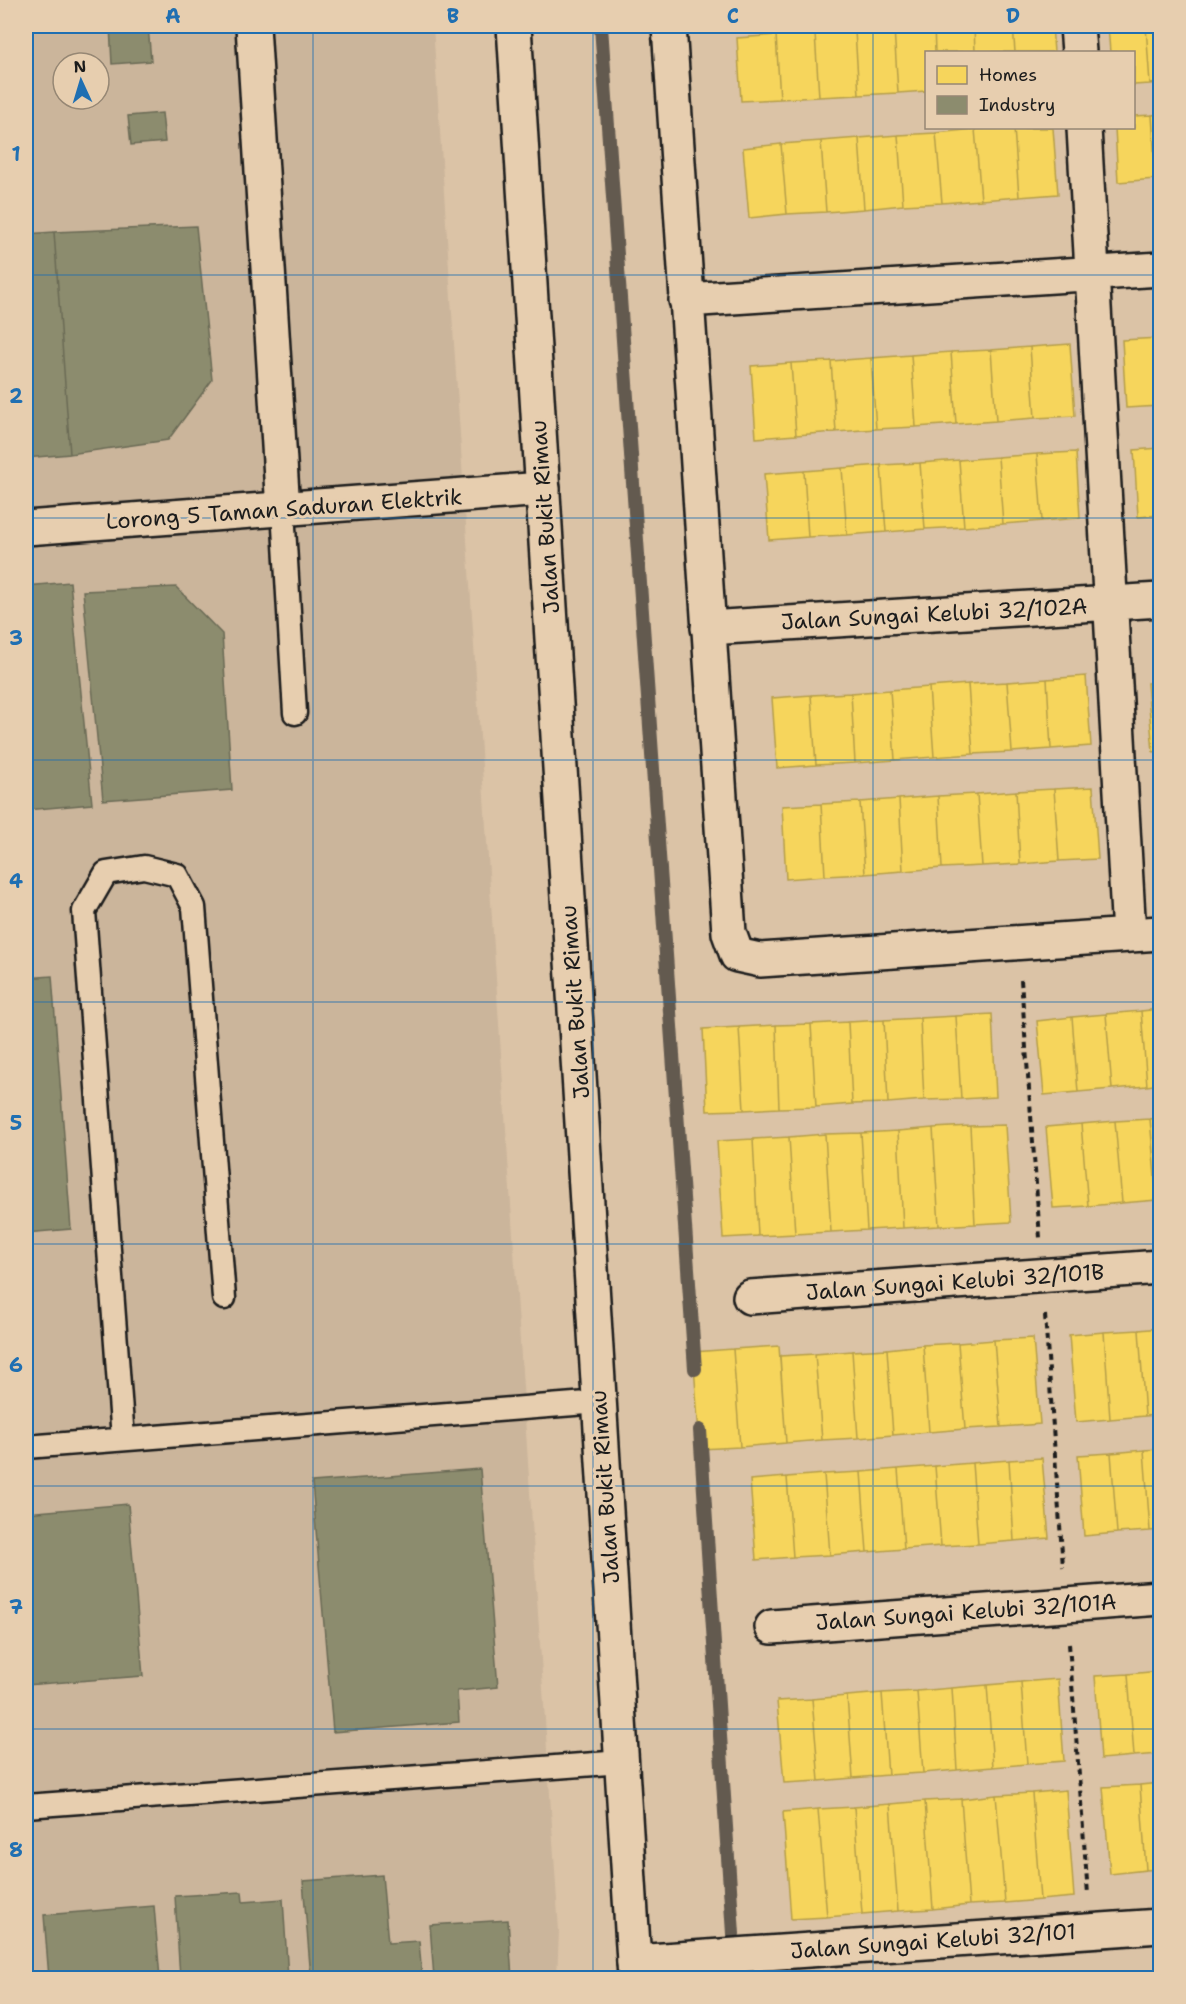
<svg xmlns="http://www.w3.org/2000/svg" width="1186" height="2004" viewBox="0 0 1186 2004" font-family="'Shantell Sans',sans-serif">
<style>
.built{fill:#cbb59b;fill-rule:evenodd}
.homes{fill:#f6d55c;stroke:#b59e49;stroke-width:1.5}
.industry{fill:#8c8c6e;stroke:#6a6a55;stroke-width:1.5}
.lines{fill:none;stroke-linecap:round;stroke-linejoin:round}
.stream{stroke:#635a50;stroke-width:14}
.lane-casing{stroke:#1c1c1c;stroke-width:27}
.street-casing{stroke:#1c1c1c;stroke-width:38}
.secondary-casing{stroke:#1c1c1c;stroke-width:38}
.path{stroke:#1c1c1c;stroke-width:4;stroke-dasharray:6 4.5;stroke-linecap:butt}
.lane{stroke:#e7ceaf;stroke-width:22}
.street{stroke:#e7ceaf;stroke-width:33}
.secondary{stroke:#e7ceaf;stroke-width:33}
.grid{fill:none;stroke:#1f6fb2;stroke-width:1.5;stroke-opacity:0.55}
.labels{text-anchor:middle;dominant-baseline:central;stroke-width:6;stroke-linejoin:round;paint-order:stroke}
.street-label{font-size:22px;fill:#1c1c1c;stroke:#e7ceaf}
.neatline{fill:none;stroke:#1f6fb2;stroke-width:2}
.grid-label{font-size:20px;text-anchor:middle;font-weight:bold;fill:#1f6fb2}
</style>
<rect width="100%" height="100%" fill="#dbc3a6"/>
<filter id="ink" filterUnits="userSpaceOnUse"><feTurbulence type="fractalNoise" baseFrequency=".0167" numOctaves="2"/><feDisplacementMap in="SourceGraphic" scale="12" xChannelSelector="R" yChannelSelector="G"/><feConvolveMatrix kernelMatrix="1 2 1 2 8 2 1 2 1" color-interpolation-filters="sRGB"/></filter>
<g filter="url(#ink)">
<!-- built -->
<path class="built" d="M 26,26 L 433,26 L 559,1931 L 557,1978 L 26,1978 ZM 63,63 L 99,63 L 99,99 L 63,99 Z"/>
<!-- homes -->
<path class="homes" d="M 934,26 L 935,52 L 926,52 L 926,91 L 898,93 L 894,28 Z
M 934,26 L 974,26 L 975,52 L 935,52 Z
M 974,26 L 1013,26 L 1015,52 L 975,52 Z
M 1013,26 L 1052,26 L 1054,52 L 1015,52 Z
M 1108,26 L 1146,26 L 1150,84 L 1134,85 L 1134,52 L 1110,52 Z
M 1146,26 L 1160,26 L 1160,83 L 1150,84 Z
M 894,28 L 898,93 L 859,95 L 855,31 Z
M 855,31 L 859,95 L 819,97 L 815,33 Z
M 815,33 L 819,97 L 780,99 L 776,35 Z
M 776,35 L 780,99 L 741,101 L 737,38 Z
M 1160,114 L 1160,179 L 1156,179 L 1152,115 Z
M 1152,115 L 1156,179 L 1118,182 L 1115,128 L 1134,128 L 1134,116 Z
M 1014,128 L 1019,197 L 981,200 L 975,129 Z
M 1014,128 L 1053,128 L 1058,194 L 1019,197 Z
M 975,129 L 981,200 L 942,203 L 936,133 Z
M 936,133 L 942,203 L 903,205 L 898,135 Z
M 898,135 L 903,205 L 864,209 L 859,138 Z
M 859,138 L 864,209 L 826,212 L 821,141 Z
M 821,141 L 826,212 L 787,214 L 781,144 Z
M 781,144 L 787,214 L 749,218 L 743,148 Z
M 1160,338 L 1160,406 L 1126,408 L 1122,340 Z
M 1070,344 L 1075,416 L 1035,418 L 1030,347 Z
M 1030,347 L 1035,418 L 996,421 L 991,350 Z
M 991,350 L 996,421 L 956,424 L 951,352 Z
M 951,352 L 956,424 L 916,427 L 911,355 Z
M 911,355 L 916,427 L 876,429 L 871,358 Z
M 871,358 L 876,429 L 836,432 L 831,361 Z
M 831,361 L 836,432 L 796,435 L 791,363 Z
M 791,363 L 796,435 L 756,438 L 751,366 Z
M 1160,448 L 1160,515 L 1138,517 L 1134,450 Z
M 1076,452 L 1080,518 L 1042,521 L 1037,454 Z
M 1037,454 L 1042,521 L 1003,524 L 998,457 Z
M 998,457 L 1003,524 L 964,527 L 959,460 Z
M 959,460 L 964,527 L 925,529 L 920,463 Z
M 920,463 L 925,529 L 886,532 L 881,465 Z
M 881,465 L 886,532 L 847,535 L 842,468 Z
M 842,468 L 847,535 L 808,537 L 804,471 Z
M 804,471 L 808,537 L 769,540 L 764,474 Z
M 1086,676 L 1091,746 L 1051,749 L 1047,679 Z
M 1047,679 L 1051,749 L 1012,752 L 1007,682 Z
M 1007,682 L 1012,752 L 973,754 L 968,684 Z
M 1160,682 L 1160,751 L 1153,752 L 1147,683 Z
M 968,684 L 973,754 L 934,757 L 929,687 Z
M 929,687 L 934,757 L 895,760 L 890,690 Z
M 890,690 L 895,760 L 855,763 L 851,693 Z
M 851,693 L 855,763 L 816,765 L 811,695 Z
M 811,695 L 816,765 L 777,768 L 772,698 Z
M 1155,780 L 1160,780 L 1160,850 L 1159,850 Z
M 1093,787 L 1098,859 L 1059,861 L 1054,789 Z
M 1054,789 L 1059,861 L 1020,864 L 1016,791 Z
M 1016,791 L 1020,864 L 982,866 L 977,794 Z
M 977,794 L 982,866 L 942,868 L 938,796 Z
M 938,796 L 942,868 L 903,871 L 899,799 Z
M 899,799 L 903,871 L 865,874 L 860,802 Z
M 860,802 L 865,874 L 825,876 L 821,804 Z
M 821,804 L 825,876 L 786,879 L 782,806 Z
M 1160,1009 L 1160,1084 L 1147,1086 L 1141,1011 Z
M 1141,1011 L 1147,1086 L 1112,1089 L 1106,1014 Z
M 992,1014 L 996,1097 L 961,1099 L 956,1016 Z
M 1106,1014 L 1112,1089 L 1078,1092 L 1072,1017 Z
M 956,1016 L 961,1099 L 924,1100 L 920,1018 Z
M 1072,1017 L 1078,1092 L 1044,1095 L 1037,1021 Z
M 920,1018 L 924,1100 L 888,1103 L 884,1020 Z
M 884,1020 L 888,1103 L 852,1104 L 848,1022 Z
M 848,1022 L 852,1104 L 816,1107 L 811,1024 Z
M 811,1024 L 816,1107 L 779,1108 L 776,1025 Z
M 776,1025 L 779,1108 L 744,1110 L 739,1027 Z
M 739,1027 L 744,1110 L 707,1111 L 703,1029 Z
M 1160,1118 L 1160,1199 L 1157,1200 L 1150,1119 Z
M 1150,1119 L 1157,1200 L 1122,1203 L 1115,1121 Z
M 1115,1121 L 1122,1203 L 1088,1206 L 1081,1124 Z
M 1081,1124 L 1088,1206 L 1053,1208 L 1046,1127 Z
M 1005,1125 L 1011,1222 L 975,1224 L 970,1126 Z
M 970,1126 L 975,1224 L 939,1226 L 933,1128 Z
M 933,1128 L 939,1226 L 903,1228 L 898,1131 Z
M 898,1131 L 903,1228 L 867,1230 L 861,1133 Z
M 861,1133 L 867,1230 L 831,1232 L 825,1134 Z
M 825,1134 L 831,1232 L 795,1234 L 789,1137 Z
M 789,1137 L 795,1234 L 758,1236 L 753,1139 Z
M 753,1139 L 758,1236 L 723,1238 L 717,1141 Z
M 1160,1328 L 1160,1415 L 1145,1416 L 1139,1330 Z
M 1139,1330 L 1145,1416 L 1110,1419 L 1104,1332 Z
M 1104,1332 L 1110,1419 L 1076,1422 L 1069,1335 Z
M 1033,1338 L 1040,1424 L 1001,1427 L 994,1340 Z
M 994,1340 L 1001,1427 L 965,1429 L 958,1343 Z
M 958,1343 L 965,1429 L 929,1432 L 923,1345 Z
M 923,1345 L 929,1432 L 893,1435 L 887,1349 Z
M 779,1346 L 786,1443 L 740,1447 L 733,1349 Z
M 733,1349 L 740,1447 L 700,1449 L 693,1352 Z
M 887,1349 L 893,1435 L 858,1438 L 852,1351 Z
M 852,1351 L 858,1438 L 822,1440 L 815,1354 Z
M 815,1354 L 822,1440 L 786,1443 L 780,1356 Z
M 1160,1449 L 1160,1530 L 1150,1531 L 1144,1450 Z
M 1144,1450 L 1150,1531 L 1117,1533 L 1111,1453 Z
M 1111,1453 L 1117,1533 L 1084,1536 L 1078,1455 Z
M 1042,1458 L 1049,1538 L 1014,1541 L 1009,1460 Z
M 1009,1460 L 1014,1541 L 978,1544 L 972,1463 Z
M 972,1463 L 978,1544 L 941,1546 L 935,1466 Z
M 935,1466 L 941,1546 L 904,1549 L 898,1469 Z
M 898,1469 L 904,1549 L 867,1552 L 861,1472 Z
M 861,1472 L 867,1552 L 830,1555 L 824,1474 Z
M 824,1474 L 830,1555 L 793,1557 L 787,1477 Z
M 787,1477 L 793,1557 L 756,1560 L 750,1480 Z
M 1160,1671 L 1160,1754 L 1134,1756 L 1128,1674 Z
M 1128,1674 L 1134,1756 L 1101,1759 L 1095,1676 Z
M 1058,1679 L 1064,1761 L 1027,1764 L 1021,1682 Z
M 1021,1682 L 1027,1764 L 993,1767 L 987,1685 Z
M 987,1685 L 993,1767 L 957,1770 L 952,1688 Z
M 952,1688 L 957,1770 L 923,1773 L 917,1691 Z
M 917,1691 L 923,1773 L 888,1775 L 882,1693 Z
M 882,1693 L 888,1775 L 853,1778 L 847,1696 Z
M 847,1696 L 853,1778 L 819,1781 L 812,1699 Z
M 812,1699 L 819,1781 L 784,1783 L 777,1701 Z
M 1160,1783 L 1160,1869 L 1146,1870 L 1140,1785 Z
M 1140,1785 L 1146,1870 L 1110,1874 L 1103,1787 Z
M 1066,1790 L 1074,1897 L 1040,1900 L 1032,1793 Z
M 1032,1793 L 1040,1900 L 1005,1903 L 996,1795 Z
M 996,1795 L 1005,1903 L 969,1905 L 961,1799 Z
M 961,1799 L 969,1905 L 933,1909 L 925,1801 Z
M 925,1801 L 933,1909 L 898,1911 L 890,1804 Z
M 890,1804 L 898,1911 L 862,1914 L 854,1807 Z
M 854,1807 L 862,1914 L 827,1917 L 818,1809 Z
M 818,1809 L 827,1917 L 791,1919 L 783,1812 Z"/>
<!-- industry -->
<path class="industry" d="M 110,26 L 148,26 L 151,61 L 112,64 Z
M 162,113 L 165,142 L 131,145 L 128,116 Z
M 196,226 L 212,380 L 168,440 L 70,454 L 54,232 Z
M 54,232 L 70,454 L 26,458 L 26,234 Z
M 70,582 L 92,804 L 26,810 L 26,586 Z
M 176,587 L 222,634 L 232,790 L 103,800 L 83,591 Z
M 52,976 L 71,1229 L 26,1233 L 26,978 Z
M 480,1469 L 498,1687 L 457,1691 L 459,1722 L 333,1732 L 312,1482 Z
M 128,1504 L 143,1676 L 26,1685 L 26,1513 Z
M 382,1875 L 388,1943 L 419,1941 L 422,1978 L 311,1978 L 303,1881 Z
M 242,1892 L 243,1902 L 283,1899 L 288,1978 L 180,1978 L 175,1896 Z
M 154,1906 L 160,1978 L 49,1978 L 44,1915 Z
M 508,1920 L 512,1978 L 434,1978 L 430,1925 Z
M 26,1927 L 30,1978 L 26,1978 Z"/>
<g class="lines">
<!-- stream -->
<path class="stream" d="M 601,26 L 695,1369
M 700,1430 L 733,1934"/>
<defs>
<path id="lane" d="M 283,510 L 295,713
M 123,1439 L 84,911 L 106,873 L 144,867 L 177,875 L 194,907 L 224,1298
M 26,1447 L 600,1402
M 26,1806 L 622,1762"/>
<path id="street" d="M 253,26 L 283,510
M 669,26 L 729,933 L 737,955 L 760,960 L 1160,933
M 1077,26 L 1079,52
M 1084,128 L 1129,935
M 686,300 L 1160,269
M 26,528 L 543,489
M 708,628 L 1160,600
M 750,1297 L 1160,1267
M 772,1627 L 1160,1598
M 634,1962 L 1160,1926"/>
<path id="secondary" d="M 514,26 L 635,1978"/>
</defs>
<!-- lane casing -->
<use href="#lane" class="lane-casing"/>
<!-- street casing -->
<use href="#street" class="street-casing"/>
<!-- secondary casing -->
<use href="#secondary" class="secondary-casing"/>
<!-- path -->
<path class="path" d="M 1021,980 L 1040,1238
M 1045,1315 L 1063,1567
M 1069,1644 L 1088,1894"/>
<!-- lane -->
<use href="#lane" class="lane"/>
<!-- street -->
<use href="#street" class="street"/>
<!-- secondary -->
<use href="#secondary" class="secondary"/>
</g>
</g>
<!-- grid -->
<path class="grid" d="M 313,26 L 313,1978M 593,26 L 593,1978M 873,26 L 873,1978M 26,275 L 1160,275M 26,518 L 1160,518M 26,760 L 1160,760M 26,1002 L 1160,1002M 26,1244 L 1160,1244M 26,1486 L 1160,1486M 26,1729 L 1160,1729"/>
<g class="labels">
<!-- street labels -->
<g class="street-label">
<text transform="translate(284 509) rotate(-4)">Lorong 5 Taman Saduran Elektrik</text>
<text transform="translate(545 517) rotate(-94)">Jalan Bukit Rimau</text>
<text transform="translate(934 614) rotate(-3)">Jalan Sungai Kelubi 32/102A</text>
<text transform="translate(575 1002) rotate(-94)">Jalan Bukit Rimau</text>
<text transform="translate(955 1282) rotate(-4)">Jalan Sungai Kelubi 32/101B</text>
<text transform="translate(605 1487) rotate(-94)">Jalan Bukit Rimau</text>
<text transform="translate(966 1612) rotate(-4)">Jalan Sungai Kelubi 32/101A</text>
<text transform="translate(933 1941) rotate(-4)">Jalan Sungai Kelubi 32/101</text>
</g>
</g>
<!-- margin -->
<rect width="1186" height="2004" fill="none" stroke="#e7ceaf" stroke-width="66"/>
<!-- legend -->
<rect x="925" y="51" width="210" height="78" fill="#e7ceaf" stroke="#968774" stroke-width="1.5"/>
<rect x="937" y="66" width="30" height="18" fill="#f6d55c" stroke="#968774" stroke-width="1.5"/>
<text x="979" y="81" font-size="18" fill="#1c1c1c">Homes</text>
<rect x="937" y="96" width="30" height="18" fill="#8c8c6e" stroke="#968774" stroke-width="1.5"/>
<text x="979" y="111" font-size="18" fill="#1c1c1c">Industry</text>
<!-- north arrow -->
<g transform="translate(81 81) rotate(356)"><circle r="28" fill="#e7ceaf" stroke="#968774" stroke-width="1.5"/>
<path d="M0-4.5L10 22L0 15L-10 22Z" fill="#1f6fb2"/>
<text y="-9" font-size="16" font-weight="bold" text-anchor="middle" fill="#1c1c1c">N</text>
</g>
<rect x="33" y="33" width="1120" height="1938" class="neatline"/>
<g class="grid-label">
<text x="173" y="23">A</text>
<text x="453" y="23">B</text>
<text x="733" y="23">C</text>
<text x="1013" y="23">D</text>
<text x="16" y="161">1</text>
<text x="16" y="403">2</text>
<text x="16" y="645">3</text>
<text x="16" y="888">4</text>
<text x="16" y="1130">5</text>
<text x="16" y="1372">6</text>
<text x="16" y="1614">7</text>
<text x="16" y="1857">8</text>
</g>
</svg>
